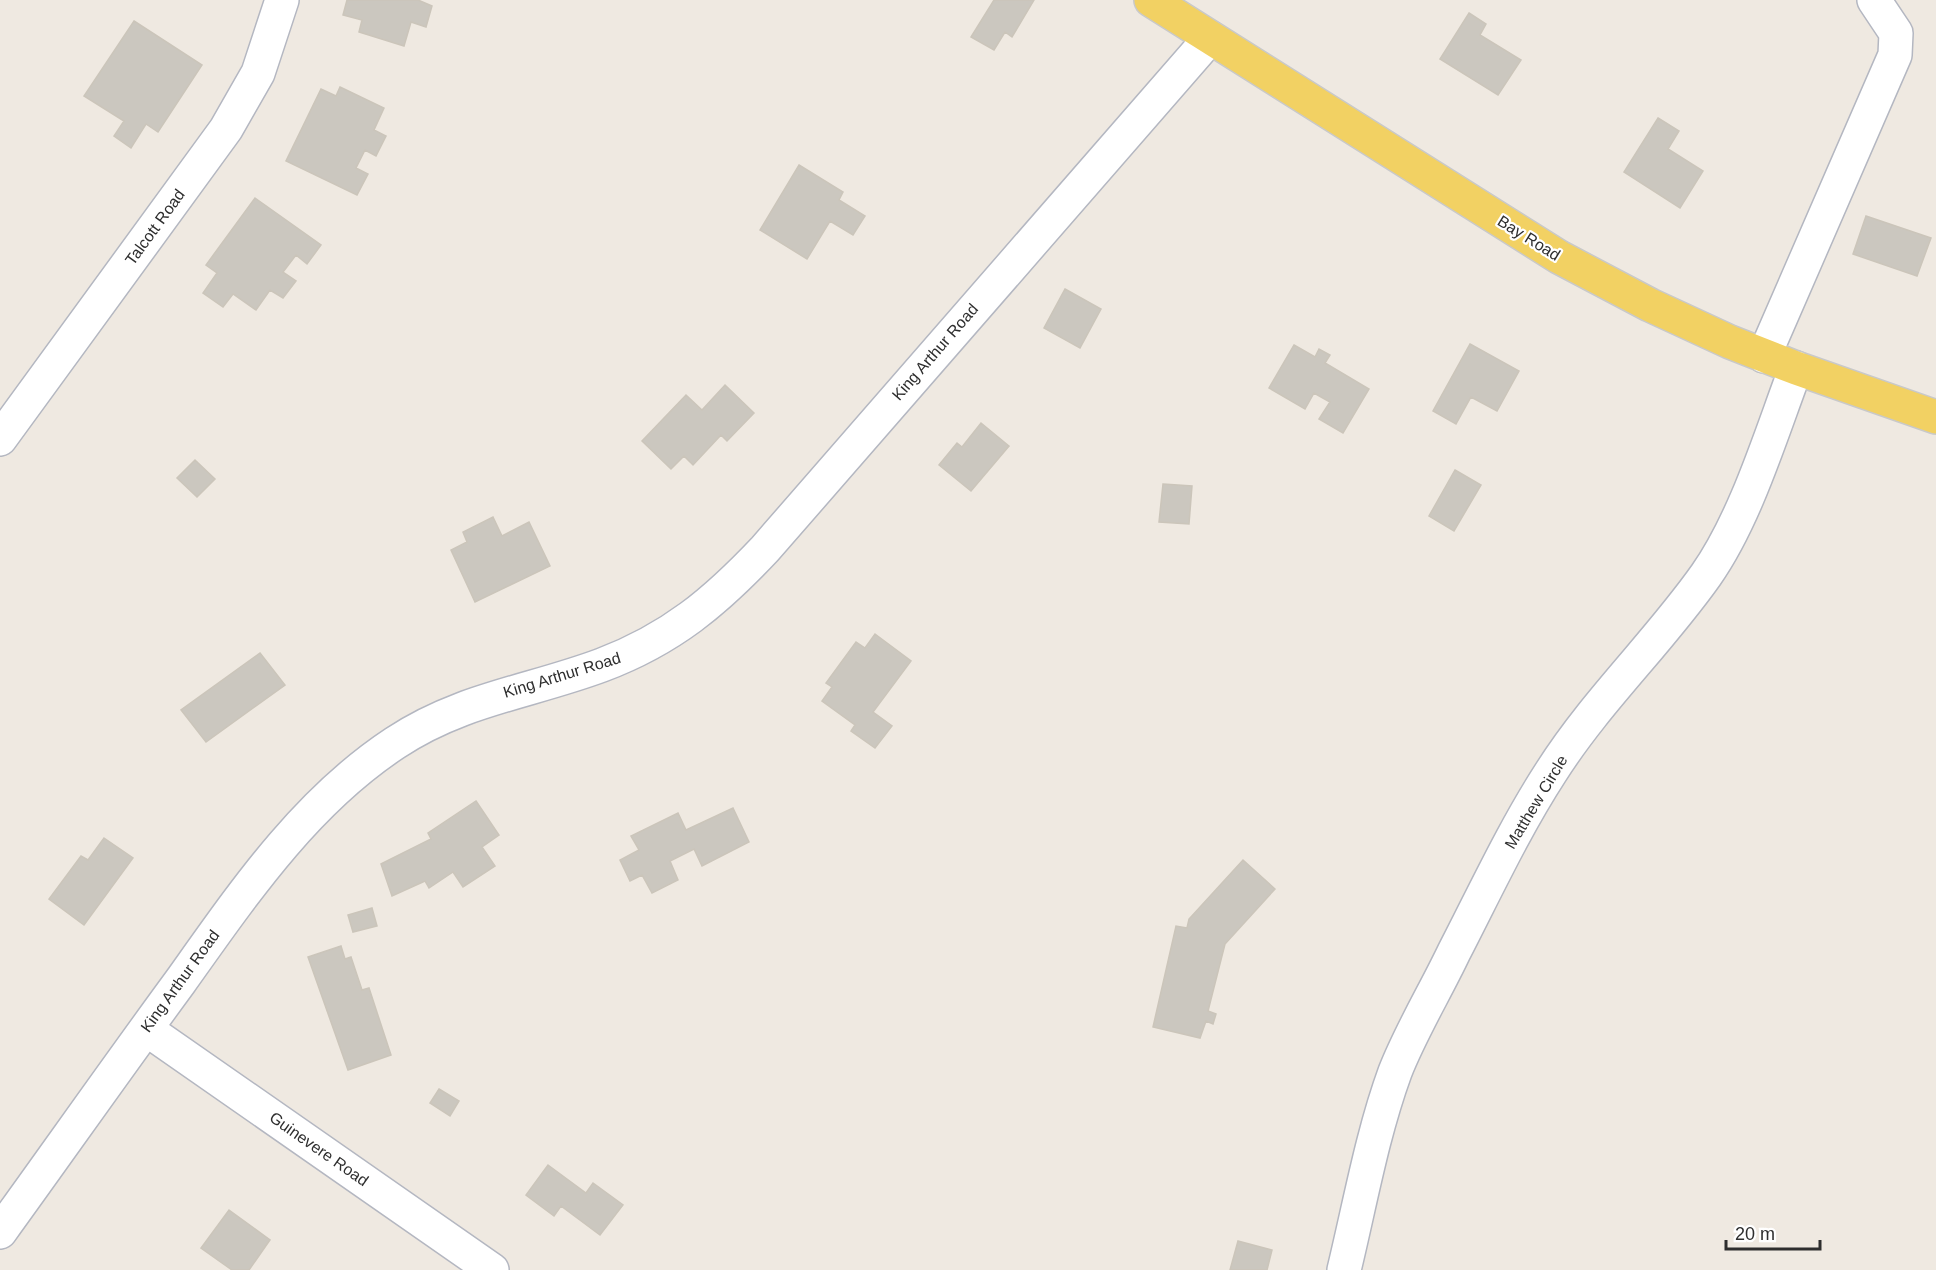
<svg xmlns="http://www.w3.org/2000/svg" width="1936" height="1270" viewBox="0 0 1936 1270" font-family="Arial,sans-serif">
<style>
.building{fill:#cbc7bf;stroke:#cbc5ba;stroke-width:1.5}
.lines{fill:none;stroke-linecap:round;stroke-linejoin:round}
.minor-casing{stroke:#b4b7c1;stroke-width:36}
.major-casing{stroke:#c9c9c9;stroke-width:36}
.minor{stroke:#fff;stroke-width:33}
.major{stroke:#f2d163;stroke-width:33}
.labels{text-anchor:middle;dominant-baseline:central;stroke-width:4.5;stroke-linejoin:round;paint-order:stroke}
.street-label{font-size:16px;fill:#2e2e2e;stroke:#fff}
</style>
<rect width="100%" height="100%" fill="#efe9e1"/>
<!-- building -->
<path class="building" d="M 347,0 L 418,0 L 432,6 L 426,27 L 411,22 L 404,46 L 359,32 L 362,20 L 343,15 Z
M 994,0 L 1034,0 L 1012,37 L 1005,32 L 994,50 L 971,37 Z
M 1469,13 L 1486,24 L 1480,35 L 1521,60 L 1498,95 L 1440,59 Z
M 134,21 L 202,65 L 158,132 L 146,124 L 131,148 L 114,136 L 124,121 L 84,96 Z
M 340,87 L 384,108 L 374,130 L 386,136 L 376,156 L 365,150 L 356,168 L 368,174 L 357,195 L 286,161 L 321,89 L 336,96 Z
M 1658,118 L 1679,131 L 1668,149 L 1703,171 L 1680,208 L 1624,172 Z
M 799,165 L 843,192 L 839,200 L 865,216 L 853,235 L 830,221 L 807,259 L 760,230 Z
M 255,198 L 321,245 L 307,264 L 296,255 L 283,272 L 296,281 L 283,298 L 270,290 L 256,310 L 233,294 L 223,307 L 203,293 L 217,273 L 206,265 Z
M 1866,216 L 1931,238 L 1917,276 L 1853,254 Z
M 1065,289 L 1101,309 L 1080,348 L 1044,328 Z
M 1470,344 L 1519,371 L 1497,411 L 1471,397 L 1456,424 L 1433,411 Z
M 1294,345 L 1315,357 L 1319,349 L 1330,355 L 1325,363 L 1369,389 L 1343,433 L 1319,419 L 1330,402 L 1314,393 L 1305,409 L 1269,388 Z
M 725,385 L 754,413 L 727,441 L 721,435 L 693,465 L 684,456 L 671,469 L 642,441 L 686,395 L 702,410 Z
M 981,423 L 1009,446 L 971,491 L 939,465 L 957,443 L 962,447 Z
M 195,460 L 215,479 L 197,497 L 177,478 Z
M 1455,470 L 1481,485 L 1454,531 L 1429,516 Z
M 1163,484 L 1192,486 L 1189,524 L 1159,522 Z
M 493,517 L 502,536 L 529,522 L 550,566 L 475,602 L 451,550 L 467,542 L 463,532 Z
M 875,634 L 911,661 L 873,712 L 892,726 L 875,748 L 851,731 L 855,725 L 822,701 L 832,687 L 826,683 L 856,642 L 865,648 Z
M 260,653 L 285,685 L 206,742 L 181,710 Z
M 476,801 L 499,835 L 482,847 L 495,866 L 463,887 L 453,872 L 429,888 L 425,881 L 392,896 L 381,864 L 431,839 L 428,833 Z
M 733,808 L 749,842 L 702,866 L 694,849 L 670,861 L 678,880 L 652,893 L 642,875 L 630,881 L 620,860 L 639,850 L 631,836 L 678,813 L 686,830 Z
M 104,838 L 133,858 L 84,925 L 49,899 L 81,856 L 88,860 Z
M 1243,860 L 1275,889 L 1225,944 L 1208,1011 L 1216,1014 L 1213,1024 L 1206,1021 L 1200,1038 L 1153,1027 L 1176,926 L 1187,928 L 1189,919 Z
M 372,908 L 377,926 L 353,932 L 348,915 Z
M 341,946 L 345,959 L 351,957 L 362,990 L 369,988 L 391,1055 L 348,1070 L 308,957 Z
M 439,1089 L 459,1101 L 450,1116 L 430,1103 Z
M 548,1165 L 586,1193 L 593,1183 L 623,1205 L 600,1235 L 561,1206 L 554,1216 L 526,1195 Z
M 229,1210 L 270,1240 L 249,1270 L 232,1270 L 201,1248 Z
M 1238,1241 L 1272,1250 L 1267,1270 L 1230,1270 Z"/>
<g class="lines">
<defs>
<path id="minor" d="M 1764,356 L 1895,55 L 1896,33 L 1874,0
M 0,439 L 226,129 L 258,73 L 282,0
M 146,1029 L 492,1270
M 0,1232 C 60,1149 119,1065 180,982 C 242,895 304,803 395,743 C 461,699 530,692 602,665 C 671,639 715,602 765,549 L 1210,38
M 1344,1270 C 1360,1204 1372,1135 1395,1072 C 1411,1031 1435,992 1454,952 C 1485,892 1514,829 1551,772 C 1596,701 1658,643 1706,575 C 1746,518 1771,434 1796,368"/>
<path id="major" d="M 1151,0 L 1559,257 L 1650,305 L 1730,342 L 1796,368 L 1936,417"/>
</defs>
<!-- minor casing -->
<use href="#minor" class="minor-casing"/>
<!-- major casing -->
<use href="#major" class="major-casing"/>
<!-- minor -->
<use href="#minor" class="minor"/>
<!-- major -->
<use href="#major" class="major"/>
</g>
<g class="labels">
<!-- street labels -->
<g class="street-label">
<text transform="translate(155 227) rotate(-54)">Talcott Road</text>
<text transform="translate(1529 238) rotate(32)">Bay Road</text>
<text transform="translate(935 352) rotate(-49)">King Arthur Road</text>
<text transform="translate(562 675) rotate(-17)">King Arthur Road</text>
<text transform="translate(1536 802) rotate(-59)">Matthew Circle</text>
<text transform="translate(180 981) rotate(-54)">King Arthur Road</text>
<text transform="translate(319 1149) rotate(35)">Guinevere Road</text>
</g>
</g>
<!-- scale -->
<path d="M1726 1240v9h94v-9" fill="none" stroke="#2e2e2e" stroke-width="3"/>
<text x="1735" y="1240" font-size="18" fill="#2e2e2e" stroke="#ffffff" stroke-width="4.5" paint-order="stroke">20 m</text>
</svg>
